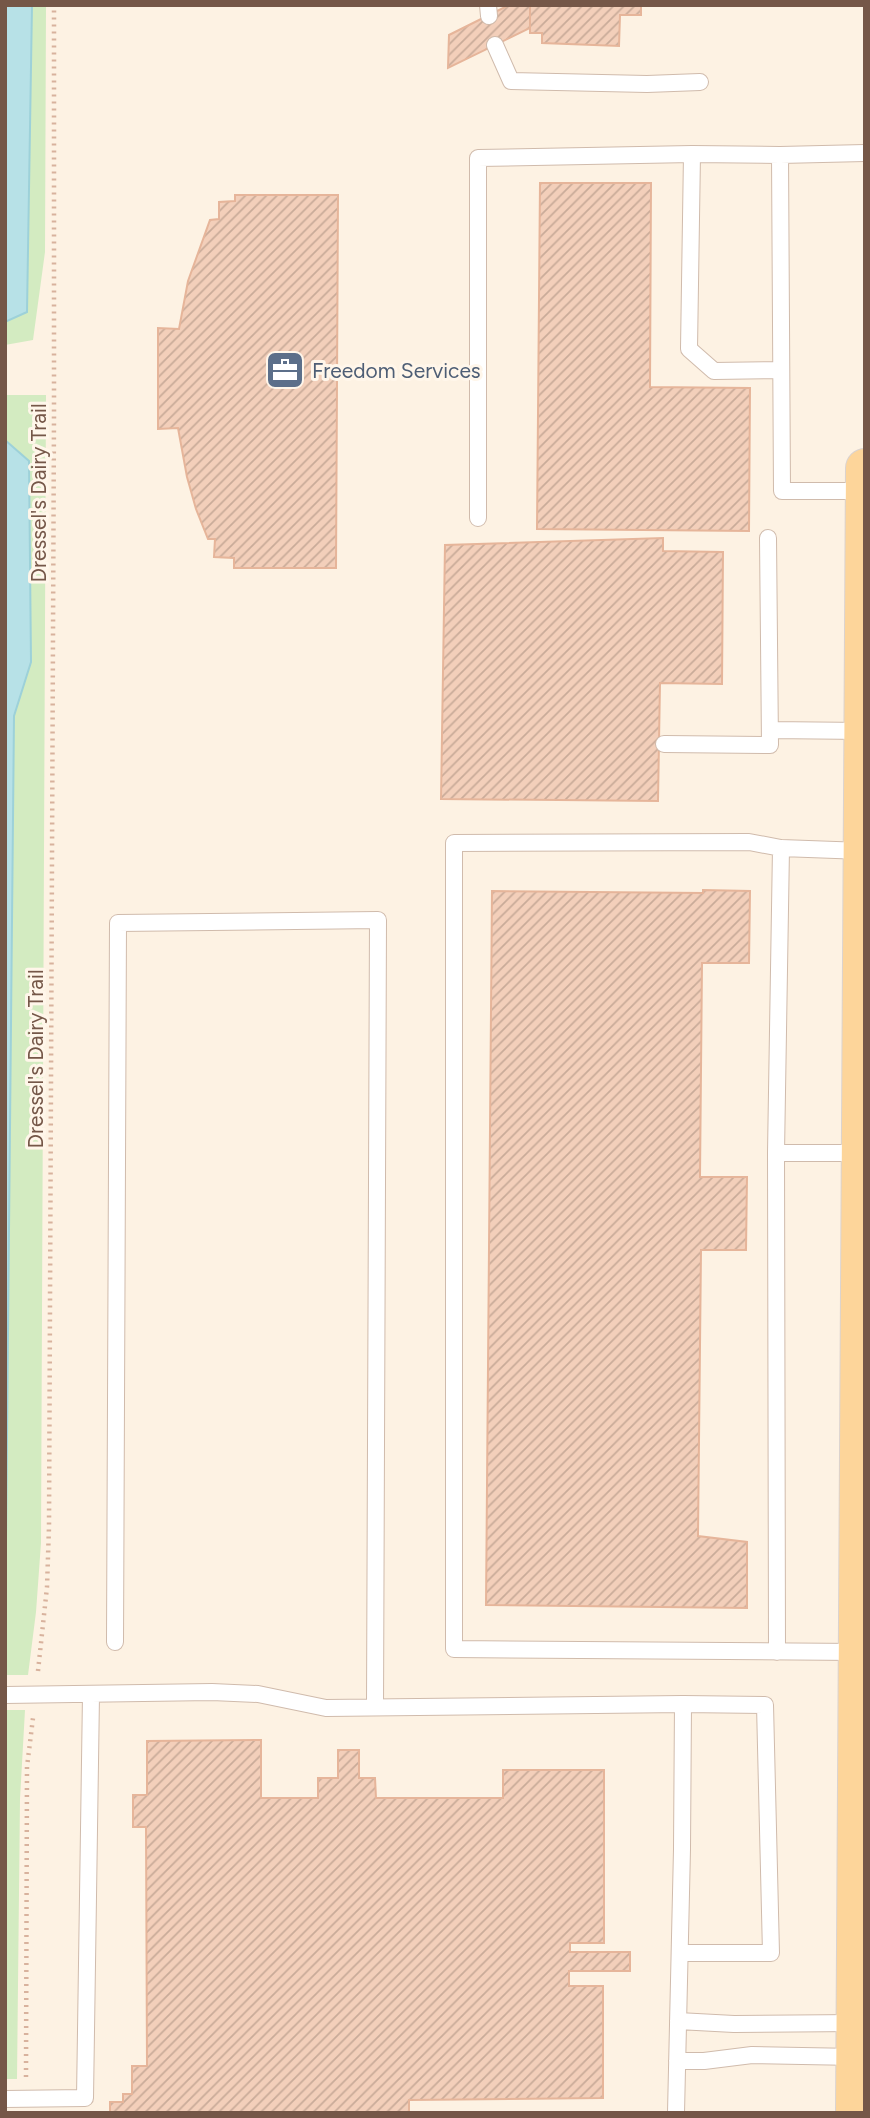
<svg xmlns="http://www.w3.org/2000/svg" width="870" height="2118" viewBox="0 0 870 2118" font-family="Figtree,sans-serif">
<style>
.grass{fill:#d3ebc1}
.water{fill:#b7e1e7;stroke:#9dd1d9;stroke-width:2}
.building{fill:url(#building-hatch);stroke:#e6b59a;stroke-width:2}
.lines{fill:none;stroke-linecap:round;stroke-linejoin:round}
.service-casing{stroke:#d0bbac;stroke-width:18}
.primary-casing{stroke:#dbd3cf;stroke-width:40}
.path{stroke:#d8b29d;stroke-width:4.5;stroke-dasharray:2 5;stroke-linecap:butt}
.service{stroke:#fff;stroke-width:16}
.primary{stroke:#fdd59a;stroke-width:38}
.labels{text-anchor:middle;dominant-baseline:central;stroke-width:6;stroke-linejoin:round;paint-order:stroke}
.service-label{font-size:21px;fill:#4e5e75;stroke:#fff6ea;text-anchor:start}
.street-label{font-size:21px;fill:#755748;stroke:#fff6ea}
</style>
<defs>
<pattern id="building-hatch" width="6" height="6" patternUnits="userSpaceOnUse" patternTransform="scale(1.75)"><rect width="6" height="6" fill="#f3cfba"/><path d="M-1 1l2-2M0 6l6-6M5 7l2-2" fill="none" stroke="#c9ab99"/></pattern>
</defs>
<rect width="100%" height="100%" fill="#fdf2e3"/>
<!-- grass -->
<path class="grass" d="M 32,5 L 46,5 L 45,252 L 33,340 L 5,345 L 5,322 L 27,311 Z
M 5,395 L 46,395 L 41,1543 L 36,1612 L 28,1675 L 5,1675 L 14,716 L 31,662 L 29,461 L 5,440 Z
M 5,1710 L 25,1710 L 20,1799 L 17,2079 L 5,2079 Z"/>
<!-- water -->
<path class="water" d="M 5,5 L 32,5 L 27,312 L 5,322 Z
M 5,440 L 29,461 L 31,662 L 14,716 L 5,1642 Z"/>
<!-- building -->
<path class="building" d="M 509,5 L 530,5 L 530,28 L 448,68 L 449,35 Z
M 530,5 L 641,5 L 641,15 L 620,15 L 619,46 L 542,43 L 542,33 L 530,33 Z
M 540,183 L 651,183 L 650,387 L 750,388 L 749,531 L 537,529 Z
M 235,195 L 338,195 L 336,568 L 234,568 L 234,558 L 214,557 L 215,539 L 208,539 L 196,509 L 187,477 L 178,428 L 158,429 L 158,328 L 179,329 L 188,281 L 210,220 L 219,219 L 219,202 L 235,201 Z
M 663,538 L 663,551 L 723,552 L 722,684 L 660,683 L 658,801 L 441,799 L 445,545 Z
M 703,890 L 750,891 L 749,963 L 702,963 L 700,1177 L 747,1177 L 746,1250 L 701,1250 L 698,1536 L 747,1542 L 747,1608 L 486,1605 L 492,891 L 703,893 Z
M 261,1740 L 261,1798 L 318,1798 L 318,1778 L 338,1778 L 338,1750 L 359,1750 L 359,1778 L 375,1778 L 376,1798 L 503,1798 L 503,1770 L 604,1770 L 604,1943 L 570,1943 L 570,1952 L 630,1952 L 630,1971 L 569,1971 L 569,1986 L 603,1986 L 603,2098 L 409,2100 L 409,2113 L 110,2113 L 110,2102 L 123,2102 L 123,2094 L 132,2094 L 132,2066 L 147,2066 L 146,1827 L 133,1827 L 133,1795 L 147,1795 L 147,1741 Z"/>
<g class="lines">
<defs>
<path id="service" d="M 488,5 L 489,16
M 495,45 L 511,81 L 647,84 L 700,82
M 780,155 L 692,154 L 689,349 L 714,371 L 781,370
M 865,491 L 782,491 L 780,155 L 865,153
M 478,518 L 478,158 L 692,154
M 770,730 L 863,731
M 664,744 L 770,745 L 768,538
M 776,1153 L 860,1153
M 115,1642 L 118,923 L 378,920 L 375,1707
M 777,1652 L 776,1153 L 781,848
M 857,1652 L 454,1649 L 454,843 L 749,842 L 781,848 L 863,851
M 5,1695 L 212,1692 L 258,1694 L 326,1708 L 683,1704 L 682,1849 L 676,2113
M 680,1953 L 771,1953 L 765,1705 L 683,1704
M 678,2021 L 734,2024 L 857,2023
M 677,2061 L 704,2061 L 752,2055 L 856,2057
M 5,2099 L 85,2098 L 91,1695"/>
<path id="primary" d="M 855,2113 L 865,468"/>
</defs>
<!-- service casing -->
<use href="#service" class="service-casing"/>
<!-- primary casing -->
<use href="#primary" class="primary-casing"/>
<!-- path -->
<path class="path" d="M 38,1671 L 47,1587 L 49,1527 L 54,414 L 54,5
M 26,2077 L 27,1767 L 33,1718"/>
<!-- service -->
<use href="#service" class="service"/>
<!-- primary -->
<use href="#primary" class="primary"/>
</g>
<!-- icons -->
<defs>
<symbol id="office-square" viewBox="-11 -11 22 22"><rect x="-9" y="-9" width="18" height="18" rx="4" fill="#5c6f8a" stroke="#fff6ea"/><path d="M-6-3h4V-5.5h4V-3h4V5H-6ZM-1-4.5V-3h2v-1.5ZM-6 0V1H6V0Z" fill="#fff"/></symbol>
</defs>
<g fill-rule="evenodd">
<use href="#office-square" x="263" y="348" width="44" height="44"/>
</g>
<g class="labels">
<!-- service labels -->
<g class="service-label">
<text x="312" y="370">Freedom Services</text>
</g>
<!-- street labels -->
<g class="street-label">
<text transform="translate(38 493) rotate(-90)">Dressel's Dairy Trail</text>
<text transform="translate(35 1059) rotate(-90)">Dressel's Dairy Trail</text>
</g>
</g>
<!-- border -->
<rect width="870" height="2118" fill="none" stroke="#755748" stroke-width="14"/>
</svg>
